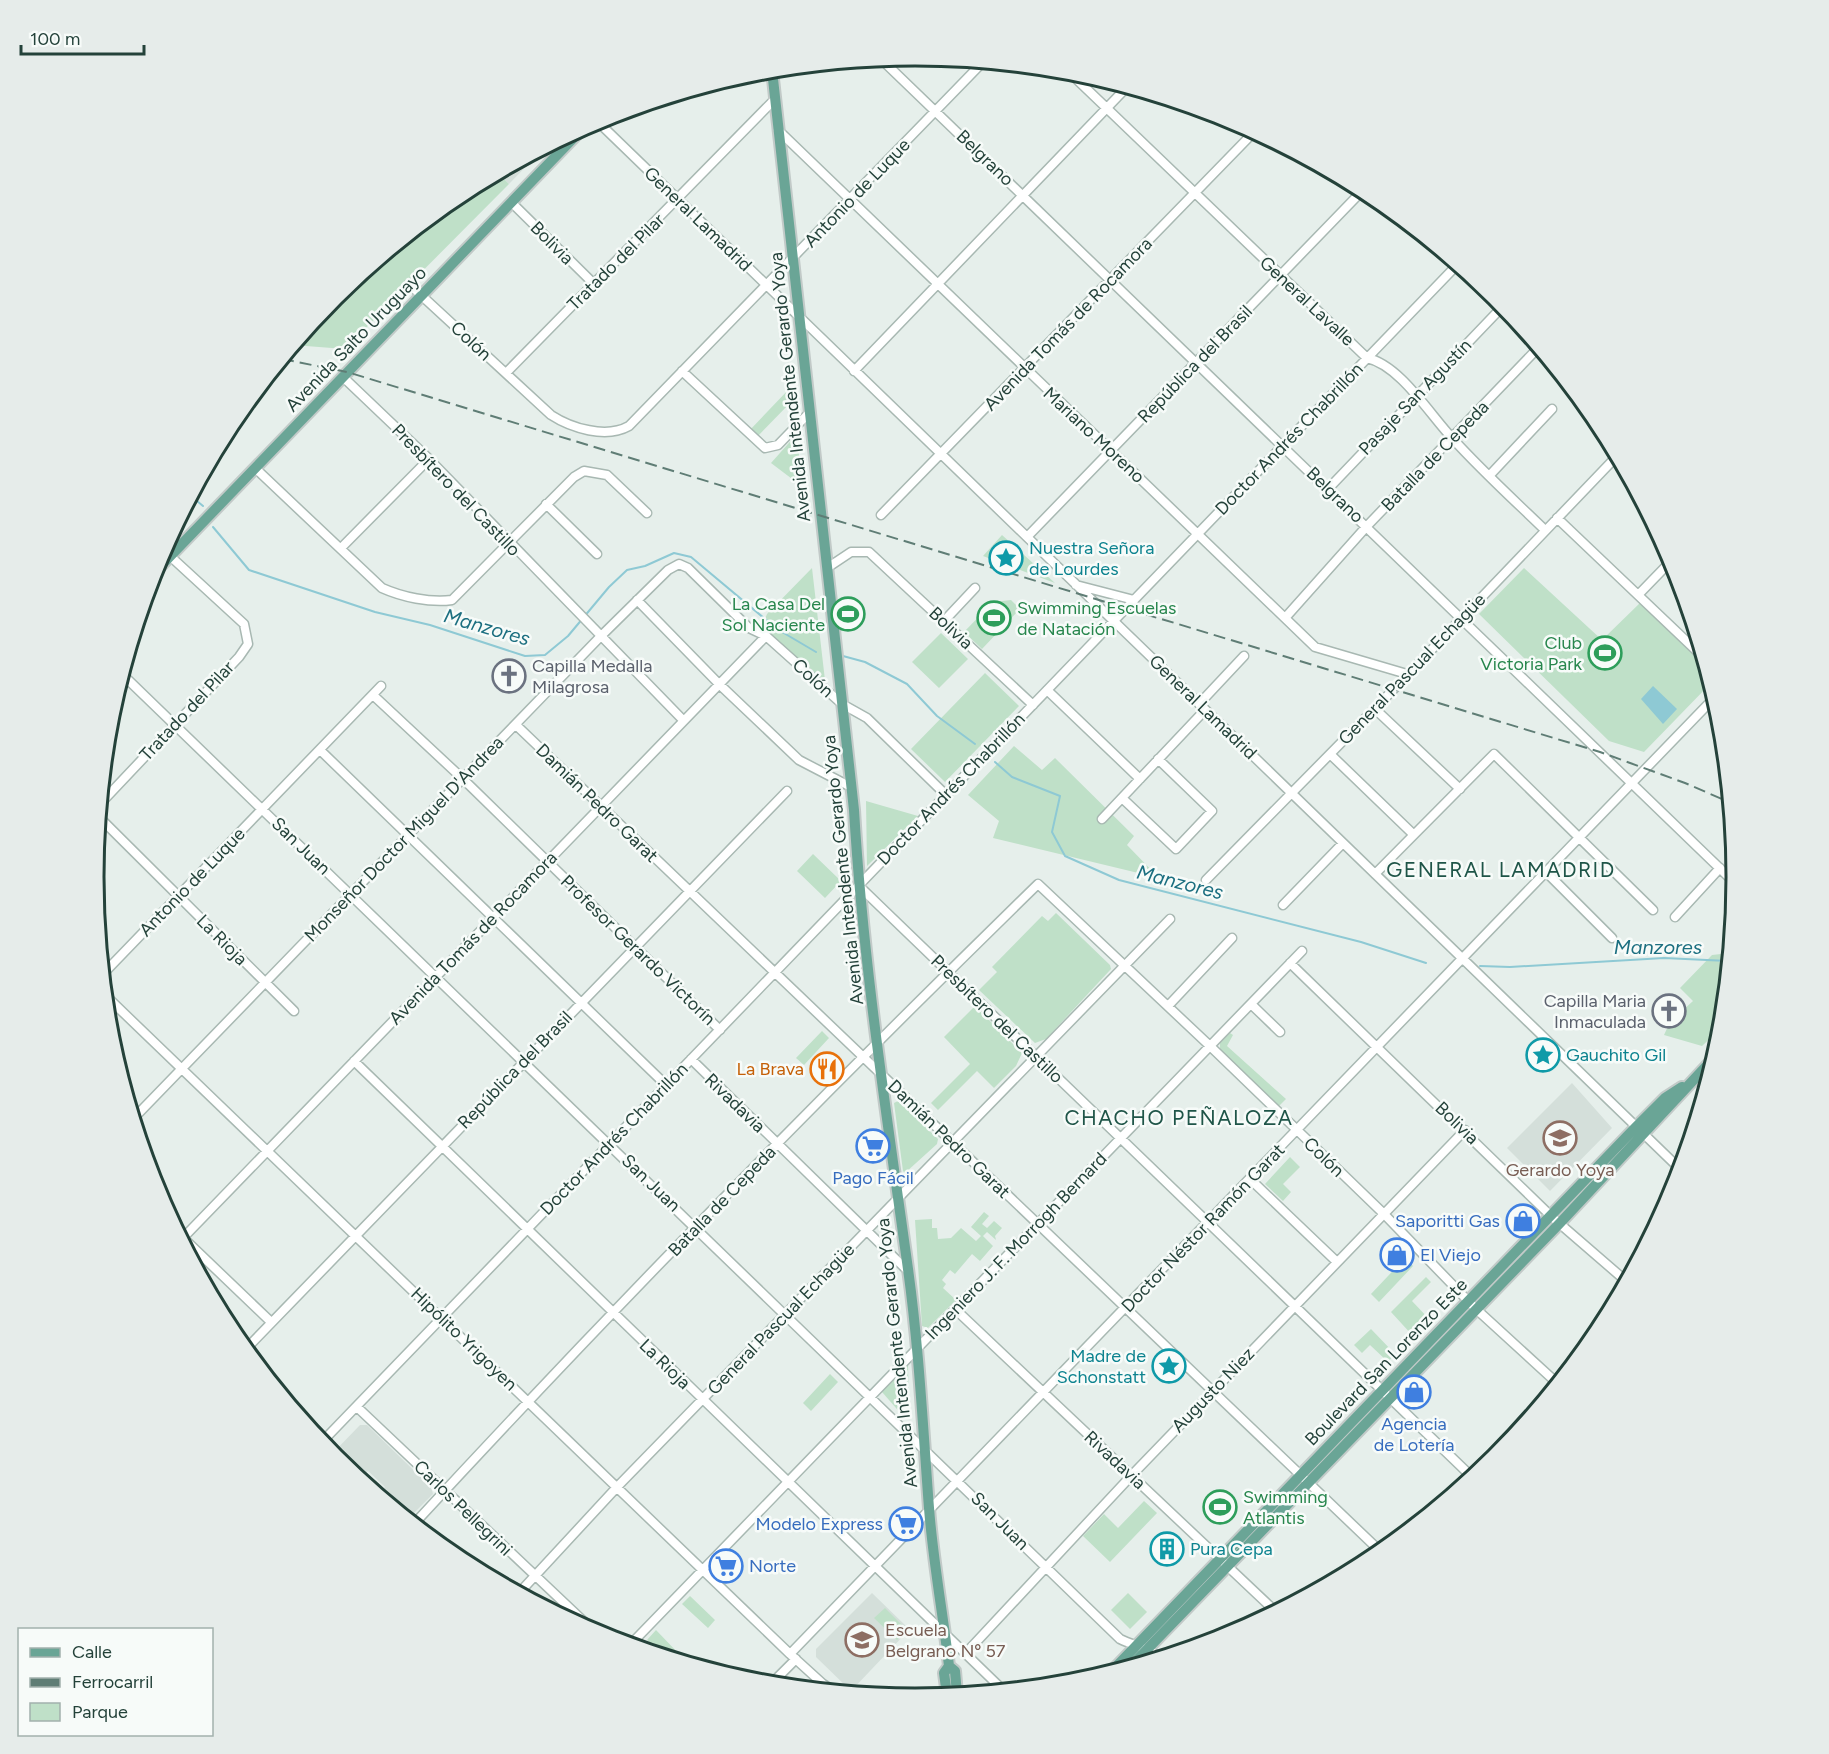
<svg xmlns="http://www.w3.org/2000/svg" width="1829" height="1754" viewBox="0 0 1829 1754" font-family="Figtree,sans-serif">
<style>
.built{fill:#d4dfda}
.green{fill:#bfe0c8}
.water{fill:#8ec9d4}
.lines{fill:none;stroke-linecap:round;stroke-linejoin:round}
.stream{stroke:#8ec9d4;stroke-width:2}
.minor-casing{stroke:#a8b8b2;stroke-width:11}
.major-casing{stroke:#c2cac8;stroke-width:14}
.minor{stroke:#fff;stroke-width:8}
.major{stroke:#6aa596;stroke-width:10}
.rail{stroke:#5f7d75;stroke-width:2;stroke-dasharray:12 6;stroke-linecap:butt}
.labels{text-anchor:middle;dominant-baseline:central;stroke-width:5;stroke-linejoin:round;paint-order:stroke}
.street-label{font-size:18px;fill:#24423a;stroke:#f7fbf9}
.culture-label{font-size:18px;fill:#0d838f;stroke:#f7fbf9;text-anchor:start}
.leisure-label{font-size:18px;fill:#27864d;stroke:#f7fbf9;text-anchor:end}
.worship-label{font-size:18px;fill:#5b616d;stroke:#f7fbf9;text-anchor:start}
.food-label{font-size:18px;fill:#c56008;stroke:#f7fbf9;text-anchor:end}
.education-label{font-size:18px;fill:#785e54;stroke:#f7fbf9}
.shop-label{font-size:18px;fill:#366cbe;stroke:#f7fbf9}
.water-label{font-size:20px;font-style:italic;fill:#1c6f80;stroke:#f7fbf9}
.quarter-label{font-size:21px;letter-spacing:1.5px;fill:#1f5548;stroke:#f7fbf9}
.rim{fill:none;stroke:#24423a;stroke-width:3}
</style>
<rect width="100%" height="100%" fill="#e6efeb"/>
<!-- built -->
<path class="built" d="M 543,149 L 509,184 L 498,173 Z
M 1572,1083 L 1612,1128 L 1550,1191 L 1507,1148 Z
M 360,1425 L 367,1425 L 431,1487 L 433,1494 L 408,1519 L 378,1495 L 385,1487 L 368,1471 L 360,1479 L 331,1455 Z
M 872,1593 L 907,1627 L 907,1632 L 851,1691 L 816,1657 L 816,1649 Z"/>
<!-- green -->
<path class="green" d="M 498,173 L 509,184 L 345,349 L 293,345 L 334,296 L 458,194 Z
M 790,388 L 791,402 L 756,438 L 749,431 Z
M 796,435 L 804,488 L 771,463 Z
M 1002,535 L 1055,583 L 983,556 Z
M 812,568 L 826,689 L 761,629 L 767,614 Z
M 1524,568 L 1602,640 L 1641,602 L 1704,665 L 1710,684 L 1644,752 L 1609,741 L 1479,614 Z
M 1011,600 L 1020,609 L 982,649 L 964,632 L 993,602 Z
M 941,633 L 968,659 L 939,688 L 912,662 Z
M 985,673 L 1019,706 L 945,782 L 911,749 Z
M 1014,746 L 1042,770 L 1055,758 L 1134,836 L 1127,845 L 1159,878 L 993,838 L 999,821 L 968,795 Z
M 866,801 L 918,816 L 867,866 Z
M 813,854 L 841,881 L 825,898 L 797,871 Z
M 1056,913 L 1110,965 L 1111,969 L 1046,1039 L 1035,1043 L 979,990 L 997,972 L 992,967 L 1042,916 L 1048,921 Z
M 1721,954 L 1728,958 L 1721,1028 L 1702,1046 L 1664,1035 L 1670,1022 L 1693,1001 L 1680,988 L 1712,955 Z
M 975,1006 L 1022,1053 L 1016,1066 L 994,1088 L 977,1071 L 938,1110 L 931,1103 L 970,1064 L 944,1037 Z
M 822,1031 L 829,1038 L 804,1065 L 796,1058 Z
M 1230,1033 L 1233,1035 L 1227,1046 L 1286,1099 L 1278,1107 L 1220,1050 L 1220,1043 Z
M 898,1101 L 938,1139 L 937,1144 L 905,1173 L 903,1171 L 894,1103 Z
M 1290,1157 L 1300,1167 L 1283,1184 L 1291,1192 L 1283,1201 L 1265,1184 Z
M 984,1212 L 989,1216 L 982,1224 L 987,1228 L 994,1221 L 1002,1228 L 995,1236 L 996,1240 L 987,1232 L 983,1236 L 993,1246 L 980,1261 L 972,1254 L 955,1274 L 950,1270 L 942,1280 L 946,1284 L 943,1288 L 956,1300 L 928,1328 L 922,1326 L 915,1220 L 932,1219 L 932,1228 L 937,1228 L 938,1239 L 951,1238 L 961,1228 L 976,1241 L 981,1236 L 971,1227 Z
M 1405,1258 L 1413,1266 L 1379,1302 L 1371,1294 Z
M 1426,1277 L 1431,1282 L 1412,1301 L 1430,1320 L 1413,1336 L 1391,1312 Z
M 1371,1329 L 1395,1354 L 1388,1362 L 1370,1345 L 1362,1353 L 1354,1345 Z
M 908,1364 L 909,1412 L 903,1416 L 882,1392 L 883,1388 Z
M 830,1374 L 838,1382 L 811,1411 L 803,1403 Z
M 1144,1501 L 1157,1513 L 1110,1562 L 1083,1536 L 1104,1514 L 1118,1528 Z
M 1128,1593 L 1147,1612 L 1130,1629 L 1111,1610 Z
M 690,1596 L 715,1620 L 708,1628 L 682,1604 Z
M 885,1608 L 907,1630 L 897,1640 L 874,1618 Z
M 656,1630 L 680,1655 L 676,1659 L 662,1655 L 647,1640 Z"/>
<!-- water -->
<path class="water" d="M 1653,686 L 1677,709 L 1663,724 L 1641,699 Z"/>
<g class="lines">
<!-- stream -->
<path class="stream" d="M 191,496 L 203,506
M 213,527 L 249,570 L 375,612 L 430,625 L 525,656 L 545,655 L 568,636 L 609,587 L 627,570 L 645,566 L 674,553 L 691,557 L 777,629 L 816,652
M 843,656 L 865,662 L 907,684 L 937,716 L 975,744
M 995,762 L 1012,777 L 1060,796 L 1052,832 L 1065,856 L 1119,880 L 1361,942 L 1426,963
M 1480,966 L 1510,967 L 1664,958 L 1728,961"/>
<defs>
<path id="minor" d="M 881,59 L 1735,883
M 1068,71 L 1367,358 C 1400,365 1430,415 1453,439 C 1482,471 1514,500 1545,530
M 596,120 L 1680,1169
M 778,130 L 1315,647 L 1407,674
M 511,202 L 594,284
M 409,284 L 551,415 C 571,428 606,439 629,426 L 983,62
M 682,371 L 765,448 L 778,445 L 809,413
M 854,371 L 1127,87
M 506,373 L 775,99
M 343,377 L 429,459 L 683,720
M 255,468 L 382,588 C 402,597 430,603 452,600 L 574,477 L 584,471 L 607,475 L 647,513
M 1489,476 L 1552,409
M 1328,489 L 1503,306
M 546,504 L 597,554
M 881,515 L 1254,132
M 1557,518 L 1701,655
M 1027,537 L 1363,190
M 341,548 L 429,459
M 827,568 L 851,552 L 869,552 L 1033,705
M 1076,585 L 1134,600
M 1639,594 L 1672,560
M 637,600 L 719,684 L 799,760 L 851,787
M 1285,618 L 1367,526 L 1538,348
M 944,621 L 975,588
M 122,674 L 1120,1639 C 1134,1646 1147,1647 1159,1657
M 1047,690 L 1140,779
M 374,696 L 463,779 L 720,1030
M 1199,704 L 1244,656
M 1375,709 L 1460,789
M 516,725 L 1381,1552
M 320,750 L 666,1085
M 1331,755 L 1413,834
M 1725,781 L 1726,779
M 1122,798 L 1176,849 L 1212,811 L 1158,759
M 100,804 L 239,657 L 248,644 L 244,624 L 170,556
M 99,817 L 294,1011
M 1102,819 L 1205,710
M 1546,872 L 1612,938
M 1375,874 L 1494,754 L 1653,910
M 1206,880 L 1393,690 L 1617,456
M 859,886 L 1472,1477
M 1283,905 L 1343,843
M 1675,917 L 1720,868
M 1290,963 L 1552,1217 L 1626,1281
M 103,974 L 381,686
M 105,995 L 790,1654 L 823,1684 L 834,1691
M 1251,1004 L 1280,1032
M 1168,1006 L 1232,938
M 691,1059 L 908,1271
M 354,1061 L 1003,1690
M 133,1119 L 600,637 L 668,570 L 679,564 L 688,568 L 749,628 L 766,636 L 842,704 L 867,718 L 946,795
M 1250,1179 L 1337,1262
M 177,1232 L 271,1322
M 181,1240 L 766,636
M 955,1309 L 1275,1611
M 245,1350 L 787,791
M 357,1407 L 597,1634
M 321,1443 L 1457,265
M 414,1524 C 616,1305 825,1092 1038,884 L 1210,1046 L 1384,1214 L 1475,1308 L 1557,1383
M 519,1593 L 618,1486 L 1170,919
M 630,1645 L 1302,951
M 790,1654 L 1714,698
M 965,1654 L 1131,1476 L 1465,1130
M 771,1684 L 796,1659"/>
<path id="major" d="M 772,70 L 854,810 C 863,964 887,1117 908,1269 C 919,1348 923,1429 929,1508 C 933,1561 943,1614 949,1666 L 944,1673 L 947,1695
M 152,575 L 584,127
M 949,1666 L 955,1671 L 957,1694
M 1131,1666 L 1560,1223 L 1714,1058
M 1111,1672 L 1635,1128 L 1665,1098 L 1682,1087"/>
</defs>
<!-- minor casing -->
<use href="#minor" class="minor-casing"/>
<!-- major casing -->
<use href="#major" class="major-casing"/>
<!-- minor -->
<use href="#minor" class="minor"/>
<!-- major -->
<use href="#major" class="major"/>
<!-- rail -->
<path class="rail" d="M 282,359 L 347,372 L 1600,752 L 1685,783 L 1729,802"/>
</g>
<!-- icons -->
<defs>
<symbol id="sight-ring" viewBox="-11 -11 22 22"><circle r="9.5" fill="#f7fbf9" stroke="#0f9aa8" stroke-width="1.5"/><path d="M0-6L1.8-2.2L6-1.7L2.9 1.2L3.7 5.4L0 3.3L-3.7 5.4L-2.9 1.2L-6-1.7L-1.8-2.2Z" fill="#0f9aa8"/></symbol>
<symbol id="stadium-ring" viewBox="-11 -11 22 22"><circle r="9.5" fill="#f7fbf9" stroke="#2e9e5b" stroke-width="1.5"/><path d="M0-5a6.5 5 0 1 0 0 10a6.5 5 0 1 0 0-10ZM-3.5-1.8h7v3.6h-7Z" fill="#2e9e5b"/></symbol>
<symbol id="church-ring" viewBox="-11 -11 22 22"><circle r="9.5" fill="#f7fbf9" stroke="#6b7280" stroke-width="1.5"/><path d="M-1.2-6h2.4v3.5h3.3v2.4h-3.3V6h-2.4V-.1h-3.3v-2.4h3.3Z" fill="#6b7280"/></symbol>
<symbol id="restaurant-ring" viewBox="-11 -11 22 22"><circle r="9.5" fill="#f7fbf9" stroke="#e8710a" stroke-width="1.5"/><path d="M-5-6h1v4h1v-4h1v4h1v-4h1v5L-1.5 .5V6h-2V.5L-5-1ZM5-6V6H3V1.5H1.5Q1.5-4 5-6Z" fill="#e8710a"/></symbol>
<symbol id="school-ring" viewBox="-11 -11 22 22"><circle r="9.5" fill="#f7fbf9" stroke="#8d6e63" stroke-width="1.5"/><path d="M0-5L7-2L0 1L-7-2ZM-4 1L0 2.5L4 1V4Q0 6-4 4Z" fill="#8d6e63"/></symbol>
<symbol id="supermarket-ring" viewBox="-11 -11 22 22"><circle r="9.5" fill="#f7fbf9" stroke="#3f7fe0" stroke-width="1.5"/><path d="M-6-5.5h2.5l.6 2H6L4.5 2H-2.5L-4.4-4H-6ZM-1.5 3.2a1.3 1.3 0 1 0 .1 0ZM3 3.2a1.3 1.3 0 1 0 .1 0Z" fill="#3f7fe0"/></symbol>
<symbol id="shop-ring" viewBox="-11 -11 22 22"><circle r="9.5" fill="#f7fbf9" stroke="#3f7fe0" stroke-width="1.5"/><path d="M-5-2.5h2.3a2.7 3.5 0 0 1 5.4 0H5L5.5 6h-11ZM-1.5-2.5h3a1.5 2.3 0 0 0-3 0Z" fill="#3f7fe0"/></symbol>
<symbol id="building-ring" viewBox="-11 -11 22 22"><circle r="9.5" fill="#f7fbf9" stroke="#0f9aa8" stroke-width="1.5"/><path d="M-4-6H4V6H1V3H-1V6H-4ZM-2.5-4.3h1.7v1.8h-1.7ZM.8-4.3h1.7v1.8H.8ZM-2.5-1h1.7V.8h-1.7ZM.8-1h1.7V.8H.8Z" fill="#0f9aa8"/></symbol>
</defs>
<g fill-rule="evenodd">
<use href="#sight-ring" x="987" y="539" width="38" height="38"/>
<use href="#stadium-ring" x="829" y="595" width="38" height="38"/>
<use href="#stadium-ring" x="975" y="599" width="38" height="38"/>
<use href="#stadium-ring" x="1586" y="634" width="38" height="38"/>
<use href="#church-ring" x="490" y="657" width="38" height="38"/>
<use href="#church-ring" x="1650" y="992" width="38" height="38"/>
<use href="#sight-ring" x="1524" y="1036" width="38" height="38"/>
<use href="#restaurant-ring" x="808" y="1050" width="38" height="38"/>
<use href="#school-ring" x="1541" y="1119" width="38" height="38"/>
<use href="#supermarket-ring" x="854" y="1127" width="38" height="38"/>
<use href="#shop-ring" x="1504" y="1202" width="38" height="38"/>
<use href="#shop-ring" x="1378" y="1236" width="38" height="38"/>
<use href="#sight-ring" x="1150" y="1347" width="38" height="38"/>
<use href="#shop-ring" x="1395" y="1373" width="38" height="38"/>
<use href="#stadium-ring" x="1201" y="1488" width="38" height="38"/>
<use href="#supermarket-ring" x="887" y="1505" width="38" height="38"/>
<use href="#building-ring" x="1148" y="1530" width="38" height="38"/>
<use href="#supermarket-ring" x="707" y="1547" width="38" height="38"/>
<use href="#school-ring" x="843" y="1621" width="38" height="38"/>
</g>
<g class="labels">
<!-- street labels -->
<g class="street-label">
<text transform="translate(985 158) rotate(44)">Belgrano</text>
<text transform="translate(857 193) rotate(-46)">Antonio de Luque</text>
<text transform="translate(698 219) rotate(44)">General Lamadrid</text>
<text transform="translate(552 243) rotate(45)">Bolivia</text>
<text transform="translate(616 262) rotate(-45)">Tratado del Pilar</text>
<text transform="translate(1307 301) rotate(43)">General Lavalle</text>
<text transform="translate(1068 324) rotate(-46)">Avenida Tomás de Rocamora</text>
<text transform="translate(356 339) rotate(-46)">Avenida Salto Uruguayo</text>
<text transform="translate(471 341) rotate(43)">Colón</text>
<text transform="translate(1195 364) rotate(-46)">República del Brasil</text>
<text transform="translate(790 387) rotate(-96)">Avenida Intendente Gerardo Yoya</text>
<text transform="translate(1415 397) rotate(-46)">Pasaje San Agustín</text>
<text transform="translate(1094 435) rotate(43)">Mariano Moreno</text>
<text transform="translate(1289 439) rotate(-46)">Doctor Andrés Chabrillón</text>
<text transform="translate(1435 456) rotate(-46)">Batalla de Cepeda</text>
<text transform="translate(456 490) rotate(46)">Presbítero del Castillo</text>
<text transform="translate(1335 495) rotate(44)">Belgrano</text>
<text transform="translate(951 628) rotate(43)">Bolivia</text>
<text transform="translate(1412 669) rotate(-46)">General Pascual Echagüe</text>
<text transform="translate(813 678) rotate(42)">Colón</text>
<text transform="translate(1203 707) rotate(44)">General Lamadrid</text>
<text transform="translate(187 711) rotate(-47)">Tratado del Pilar</text>
<text transform="translate(951 789) rotate(-46)">Doctor Andrés Chabrillón</text>
<text transform="translate(597 803) rotate(44)">Damián Pedro Garat</text>
<text transform="translate(404 839) rotate(-46)">Monseñor Doctor Miguel D'Andrea</text>
<text transform="translate(301 846) rotate(44)">San Juan</text>
<text transform="translate(843 870) rotate(-96)">Avenida Intendente Gerardo Yoya</text>
<text transform="translate(192 882) rotate(-46)">Antonio de Luque</text>
<text transform="translate(473 938) rotate(-46)">Avenida Tomás de Rocamora</text>
<text transform="translate(222 940) rotate(45)">La Rioja</text>
<text transform="translate(638 950) rotate(44)">Profesor Gerardo Victorín</text>
<text transform="translate(997 1019) rotate(44)">Presbítero del Castillo</text>
<text transform="translate(515 1070) rotate(-46)">República del Brasil</text>
<text transform="translate(735 1103) rotate(44)">Rivadavia</text>
<text transform="translate(1457 1123) rotate(44)">Bolivia</text>
<text transform="translate(614 1139) rotate(-46)">Doctor Andrés Chabrillón</text>
<text transform="translate(949 1139) rotate(44)">Damián Pedro Garat</text>
<text transform="translate(1324 1157) rotate(44)">Colón</text>
<text transform="translate(651 1183) rotate(44)">San Juan</text>
<text transform="translate(722 1201) rotate(-46)">Batalla de Cepeda</text>
<text transform="translate(1203 1228) rotate(-46)">Doctor Néstor Ramón Garat</text>
<text transform="translate(1016 1246) rotate(-46)">Ingeniero J. F. Morrogh Bernard</text>
<text transform="translate(781 1319) rotate(-46)">General Pascual Echagüe</text>
<text transform="translate(464 1339) rotate(44)">Hipólito Yrigoyen</text>
<text transform="translate(897 1353) rotate(-96)">Avenida Intendente Gerardo Yoya</text>
<text transform="translate(1386 1362) rotate(-46)">Boulevard San Lorenzo Este</text>
<text transform="translate(665 1364) rotate(44)">La Rioja</text>
<text transform="translate(1213 1390) rotate(-46)">Augusto Niez</text>
<text transform="translate(1115 1460) rotate(43)">Rivadavia</text>
<text transform="translate(463 1508) rotate(44)">Carlos Pellegrini</text>
<text transform="translate(1000 1521) rotate(45)">San Juan</text>
</g>
<!-- culture labels -->
<g class="culture-label">
<text x="1029" y="548">Nuestra Señora<tspan x="1029" dy="21">de Lourdes</tspan></text>
<text x="1566" y="1055">Gauchito Gil</text>
<text x="1146" y="1356" text-anchor="end">Madre de<tspan x="1146" dy="21">Schonstatt</tspan></text>
<text x="1190" y="1549">Pura Cepa</text>
</g>
<!-- leisure labels -->
<g class="leisure-label">
<text x="825" y="604">La Casa Del<tspan x="825" dy="21">Sol Naciente</tspan></text>
<text x="1017" y="608" text-anchor="start">Swimming Escuelas<tspan x="1017" dy="21">de Natación</tspan></text>
<text x="1582" y="643">Club<tspan x="1582" dy="21">Victoria Park</tspan></text>
<text x="1243" y="1497" text-anchor="start">Swimming<tspan x="1243" dy="21">Atlantis</tspan></text>
</g>
<!-- worship labels -->
<g class="worship-label">
<text x="532" y="666">Capilla Medalla<tspan x="532" dy="21">Milagrosa</tspan></text>
<text x="1646" y="1001" text-anchor="end">Capilla Maria<tspan x="1646" dy="21">Inmaculada</tspan></text>
</g>
<!-- food labels -->
<g class="food-label">
<text x="804" y="1069">La Brava</text>
</g>
<!-- education labels -->
<g class="education-label">
<text x="1560" y="1170">Gerardo Yoya</text>
<text x="885" y="1630" text-anchor="start">Escuela<tspan x="885" dy="21">Belgrano Nº 57</tspan></text>
</g>
<!-- shop labels -->
<g class="shop-label">
<text x="873" y="1178">Pago Fácil</text>
<text x="1500" y="1221" text-anchor="end">Saporitti Gas</text>
<text x="1420" y="1255" text-anchor="start">El Viejo</text>
<text x="1414" y="1424">Agencia<tspan x="1414" dy="21">de Lotería</tspan></text>
<text x="883" y="1524" text-anchor="end">Modelo Express</text>
<text x="749" y="1566" text-anchor="start">Norte</text>
</g>
<!-- water labels -->
<g class="water-label">
<text transform="translate(487 627) rotate(16)">Manzores</text>
<text transform="translate(1180 882) rotate(14)">Manzores</text>
<text x="1658" y="947">Manzores</text>
</g>
<!-- quarter labels -->
<g class="quarter-label">
<text x="1501" y="869">GENERAL LAMADRID</text>
<text x="1179" y="1117">CHACHO PEÑALOZA</text>
</g>
</g>
<!-- crop -->
<path d="M0 0H1829V1754H0ZM104 877a811 811 0 1 1 1622 0a811 811 0 1 1-1622 0Z" fill="#e6ecea" fill-rule="evenodd"/>
<path class="rim" d="M104 877a811 811 0 1 1 1622 0a811 811 0 1 1-1622 0Z"/>
<!-- legend -->
<rect x="18" y="1628" width="195" height="108" fill="#f7fbf9" stroke="#a3b1ad" stroke-width="1.5"/>
<rect x="30" y="1648" width="30" height="9" fill="#6aa596" stroke="#a3b1ad" stroke-width="1.5"/>
<text x="72" y="1658" font-size="18" fill="#24423a">Calle</text>
<rect x="30" y="1678" width="30" height="9" fill="#5f7d75" stroke="#a3b1ad" stroke-width="1.5"/>
<text x="72" y="1688" font-size="18" fill="#24423a">Ferrocarril</text>
<rect x="30" y="1703" width="30" height="18" fill="#bfe0c8" stroke="#a3b1ad" stroke-width="1.5"/>
<text x="72" y="1718" font-size="18" fill="#24423a">Parque</text>
<!-- scale -->
<path d="M21 45v9h123v-9" fill="none" stroke="#24423a" stroke-width="3"/>
<text x="30" y="45" font-size="18" fill="#24423a" stroke="#f7fbf9" stroke-width="4.5" paint-order="stroke">100 m</text>
</svg>
